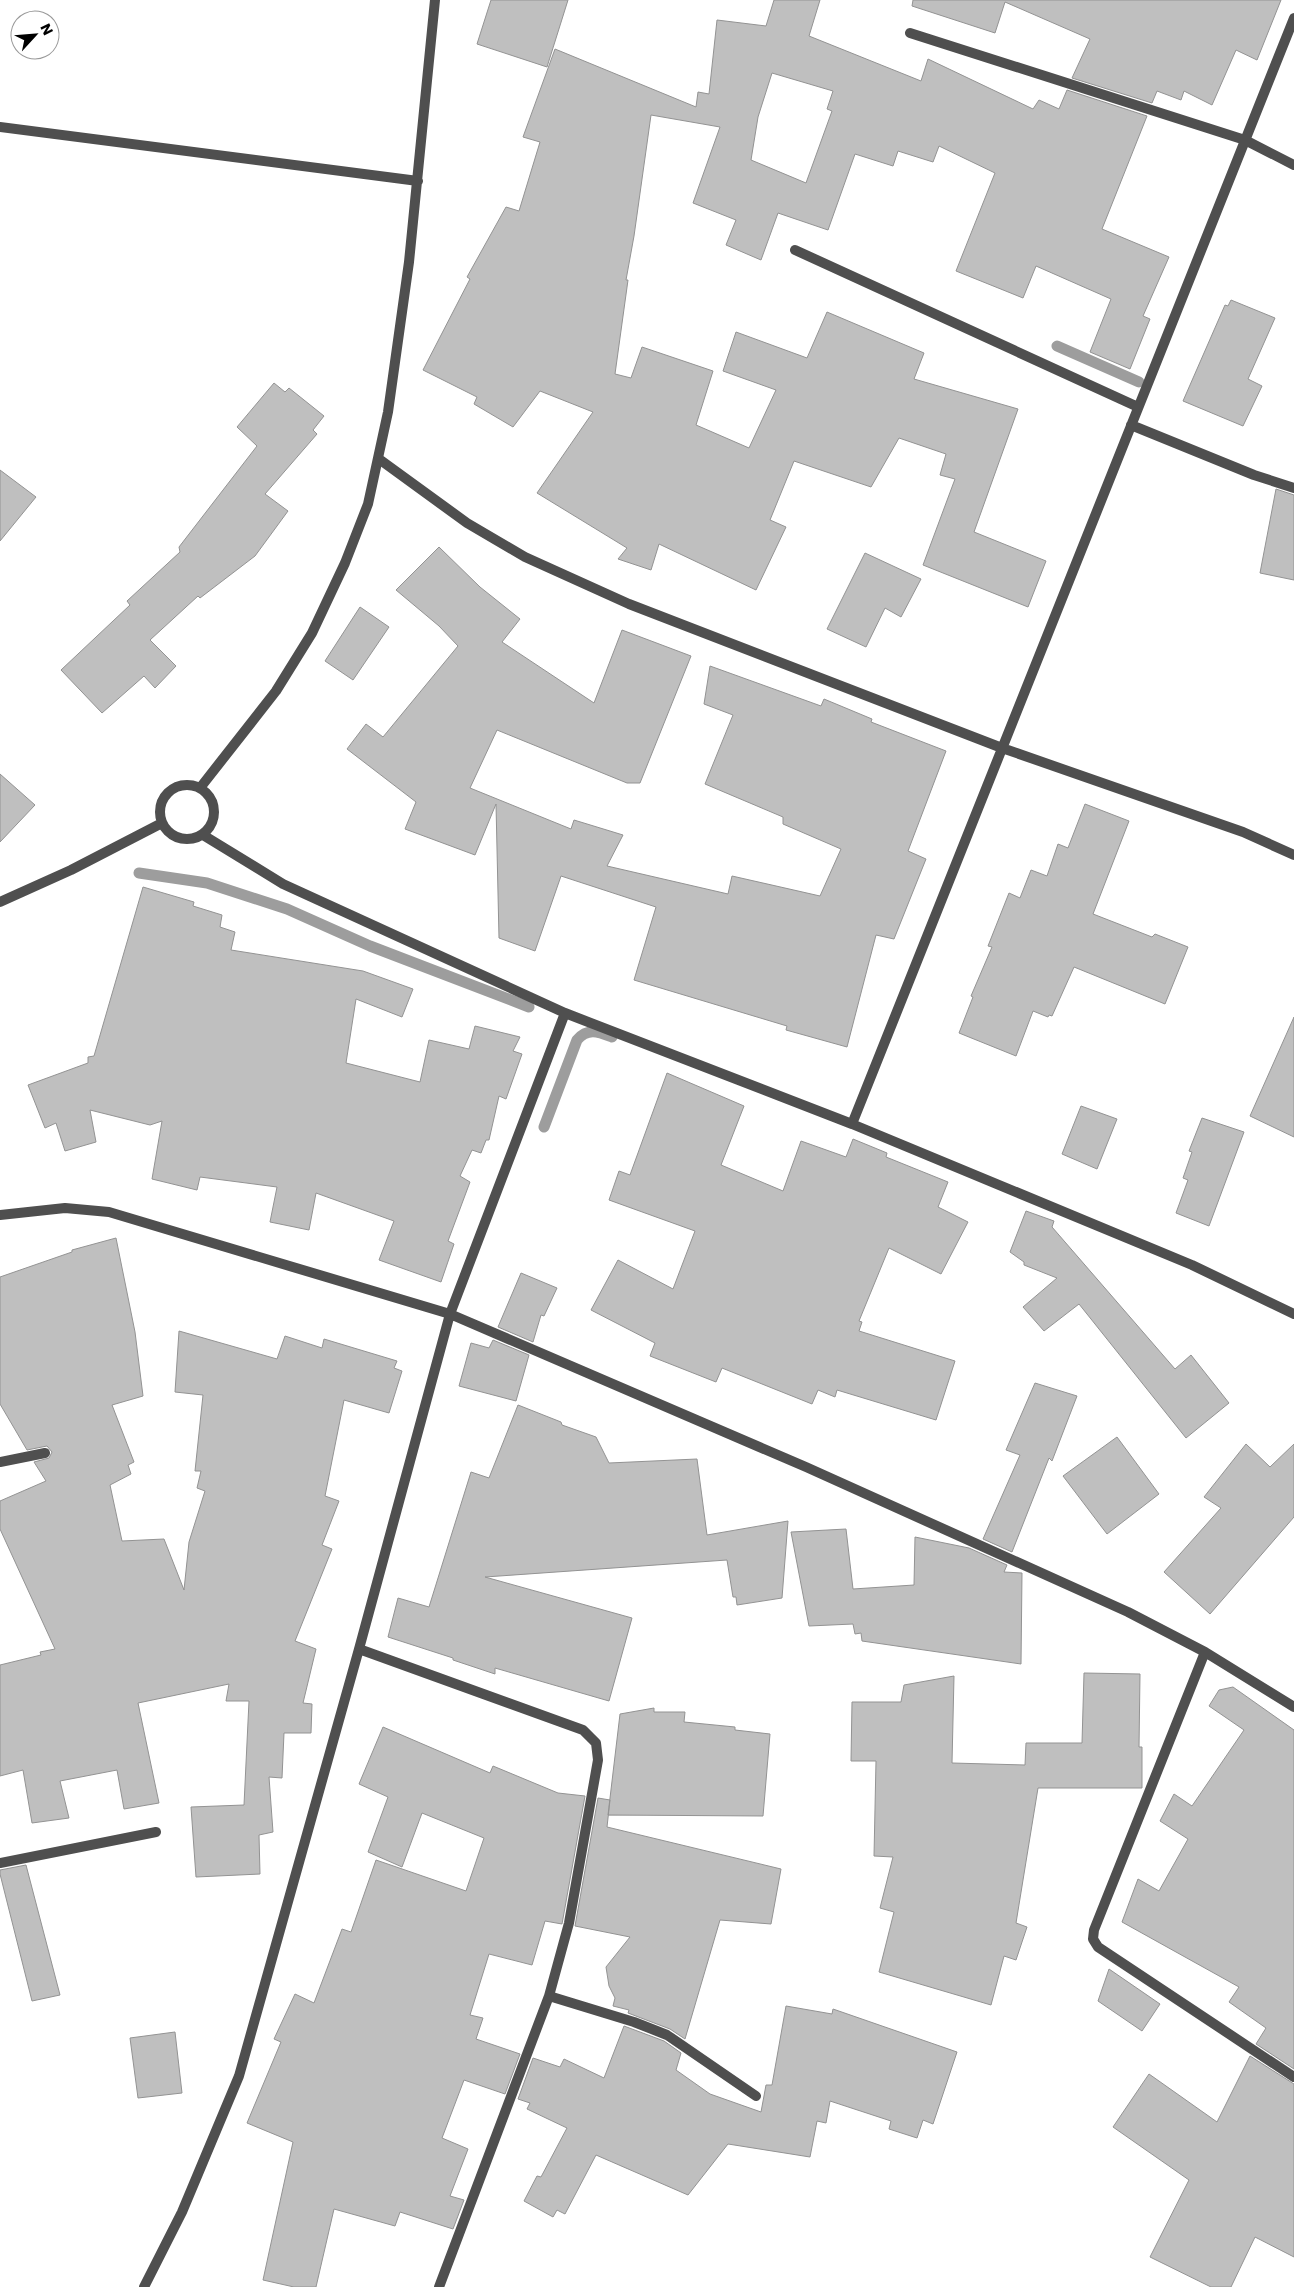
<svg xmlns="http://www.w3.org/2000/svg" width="1294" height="2287" viewBox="0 0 1294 2287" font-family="Poppins,sans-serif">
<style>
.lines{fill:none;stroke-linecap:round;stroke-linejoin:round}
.stream{stroke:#9d9d9d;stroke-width:11}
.building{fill:#bfbfbf;stroke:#939393;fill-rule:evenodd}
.street{stroke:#4f4f4f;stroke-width:10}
</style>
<rect width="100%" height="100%" fill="#fff"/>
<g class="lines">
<!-- stream -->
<path class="stream" d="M 1057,346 L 1139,382
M 139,873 L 207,883 L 287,909 L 370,946 L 529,1007
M 544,1127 L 577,1040 C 588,1027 599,1032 612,1037"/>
</g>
<!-- building -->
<path class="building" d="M 491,0 L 568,0 L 547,67 L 477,44 Z
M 774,0 L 820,0 L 809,36 L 921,81 L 928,59 L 1033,109 L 1039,100 L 1059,109 L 1067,90 L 1147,116 L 1102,229 L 1169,257 L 1143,316 L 1150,319 L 1130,369 L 1090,352 L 1111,299 L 1036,266 L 1023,298 L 956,271 L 995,173 L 939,146 L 933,162 L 898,151 L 893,166 L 855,154 L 828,230 L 778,213 L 761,260 L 726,245 L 736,220 L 693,203 L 720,127 L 651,115 L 634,236 L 626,280 L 628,280 L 615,374 L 631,378 L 642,347 L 713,371 L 696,425 L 749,448 L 776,390 L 723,371 L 736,332 L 807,358 L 827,312 L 924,353 L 914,379 L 1018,409 L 974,532 L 1046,561 L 1028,607 L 923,565 L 955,479 L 940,475 L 946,454 L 899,438 L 871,487 L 794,461 L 770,520 L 786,527 L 756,590 L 659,544 L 651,570 L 618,559 L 627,548 L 537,493 L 593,412 L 540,391 L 513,427 L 474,404 L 477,397 L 423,370 L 470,279 L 467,277 L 506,207 L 519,211 L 540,142 L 523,137 L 555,49 L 696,107 L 698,92 L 709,94 L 717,20 L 766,26 ZM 772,73 L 833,91 L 827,109 L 832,111 L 806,183 L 751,160 L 758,117 Z
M 913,0 L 1281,0 L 1257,60 L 1236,50 L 1212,105 L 1184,91 L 1181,100 L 1157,91 L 1152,103 L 1072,78 L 1090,39 L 1005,2 L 995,33 L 912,6 Z
M 1231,300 L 1275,318 L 1248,379 L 1262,386 L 1243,426 L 1183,401 L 1225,305 L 1228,306 Z
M 274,383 L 285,392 L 289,388 L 324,416 L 313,430 L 317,434 L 265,494 L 288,511 L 255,556 L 200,598 L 198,596 L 150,640 L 176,666 L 155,688 L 144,676 L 102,713 L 61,670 L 130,605 L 127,601 L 180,552 L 179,547 L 257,446 L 237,427 Z
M 0,470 L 36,497 L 0,541 Z
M 1276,489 L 1294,495 L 1294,580 L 1260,573 Z
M 439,547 L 480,587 L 520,619 L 502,642 L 594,703 L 622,630 L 691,656 L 640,783 L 627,783 L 497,730 L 470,788 L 571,829 L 574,820 L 623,835 L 607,866 L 728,894 L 732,876 L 820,896 L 841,849 L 783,824 L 783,817 L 705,784 L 733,715 L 704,704 L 710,666 L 821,706 L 824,699 L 872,719 L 871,722 L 946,751 L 908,851 L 926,859 L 894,939 L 876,935 L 847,1047 L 786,1030 L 787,1026 L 634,980 L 656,907 L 561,876 L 535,951 L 499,938 L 496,804 L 475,855 L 405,829 L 416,802 L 347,749 L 366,724 L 383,737 L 458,646 L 439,626 L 396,590 Z
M 865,553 L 921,579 L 901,617 L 885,608 L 866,647 L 827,629 Z
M 360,607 L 389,627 L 353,680 L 325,661 Z
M 0,774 L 35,805 L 0,842 Z
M 1085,804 L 1129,821 L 1093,914 L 1152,937 L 1155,934 L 1188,947 L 1165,1004 L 1074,967 L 1052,1016 L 1049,1015 L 1048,1017 L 1033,1011 L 1016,1056 L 959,1033 L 973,997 L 971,996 L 992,947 L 988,946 L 1009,893 L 1020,898 L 1031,870 L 1047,876 L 1058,844 L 1068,848 Z
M 143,887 L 194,902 L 193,906 L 222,915 L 220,927 L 235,932 L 231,950 L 363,971 L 413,989 L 402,1017 L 356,999 L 346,1063 L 420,1082 L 429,1040 L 469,1049 L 475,1026 L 520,1037 L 513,1051 L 522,1054 L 506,1099 L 499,1096 L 489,1140 L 486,1140 L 481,1153 L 472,1150 L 460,1176 L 470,1182 L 448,1241 L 454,1244 L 441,1282 L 379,1260 L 394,1221 L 316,1193 L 309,1230 L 270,1222 L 277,1187 L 200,1177 L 197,1190 L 152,1179 L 162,1121 L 150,1125 L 90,1110 L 96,1142 L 65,1151 L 56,1123 L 45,1128 L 28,1085 L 88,1063 L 88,1057 L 94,1056 Z
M 1294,1017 L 1294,1137 L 1250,1116 Z
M 667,1073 L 744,1106 L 721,1165 L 783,1191 L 801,1141 L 846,1157 L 853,1139 L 887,1153 L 886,1157 L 948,1182 L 938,1207 L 968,1222 L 941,1274 L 889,1248 L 859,1321 L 862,1322 L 859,1331 L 955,1361 L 936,1420 L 837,1390 L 835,1397 L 818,1390 L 812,1404 L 722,1368 L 716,1382 L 650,1356 L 655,1343 L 591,1310 L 618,1260 L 673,1289 L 695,1231 L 609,1200 L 619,1171 L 630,1175 Z
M 1081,1106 L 1117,1119 L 1097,1169 L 1062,1154 Z
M 1202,1118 L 1244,1132 L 1209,1226 L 1176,1213 L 1188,1180 L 1183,1178 L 1192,1152 L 1189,1151 Z
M 1026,1211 L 1054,1221 L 1052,1227 L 1175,1369 L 1191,1355 L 1229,1403 L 1186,1438 L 1079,1304 L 1044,1331 L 1023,1307 L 1057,1278 L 1024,1265 L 1024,1262 L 1010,1252 Z
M 116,1238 L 135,1332 L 143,1396 L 112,1405 L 134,1462 L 128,1465 L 131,1474 L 110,1485 L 122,1541 L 164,1539 L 184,1590 L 189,1542 L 205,1491 L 197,1488 L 201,1471 L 195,1471 L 203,1395 L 175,1392 L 179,1331 L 277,1359 L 285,1336 L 322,1348 L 324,1339 L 397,1361 L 394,1368 L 402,1371 L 389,1413 L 344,1400 L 325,1496 L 339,1501 L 322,1545 L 332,1549 L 295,1641 L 316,1649 L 303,1703 L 312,1704 L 311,1733 L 284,1733 L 282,1778 L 269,1777 L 273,1832 L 259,1835 L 260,1874 L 196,1877 L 191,1807 L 244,1805 L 249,1701 L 226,1701 L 229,1684 L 138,1703 L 159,1803 L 124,1809 L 117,1770 L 60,1781 L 69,1818 L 32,1823 L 23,1770 L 0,1776 L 0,1665 L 41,1655 L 40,1652 L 55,1649 L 0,1529 L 0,1501 L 46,1481 L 34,1462 L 49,1458 L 52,1452 L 47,1446 L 27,1450 L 0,1404 L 0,1277 L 72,1252 L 72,1250 Z
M 521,1273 L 557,1288 L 544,1316 L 541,1315 L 533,1342 L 498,1327 Z
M 493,1340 L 529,1355 L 516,1401 L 459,1386 L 471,1343 L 489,1348 Z
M 1035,1383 L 1077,1396 L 1052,1461 L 1049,1458 L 1012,1552 L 983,1539 L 1020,1455 L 1006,1450 Z
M 518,1405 L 561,1422 L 562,1425 L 596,1437 L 609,1463 L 697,1459 L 707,1535 L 788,1521 L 782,1598 L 737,1605 L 736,1597 L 733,1597 L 727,1560 L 485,1577 L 632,1618 L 609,1701 L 495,1668 L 495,1674 L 453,1660 L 453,1658 L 388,1637 L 398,1598 L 429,1607 L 471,1472 L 489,1478 Z
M 1117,1437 L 1159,1494 L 1107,1534 L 1063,1476 Z
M 1246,1444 L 1270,1467 L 1294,1444 L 1294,1517 L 1210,1614 L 1164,1572 L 1221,1508 L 1204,1497 Z
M 846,1529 L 853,1589 L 914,1585 L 915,1537 L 969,1548 L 1007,1565 L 1004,1572 L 1022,1573 L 1021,1664 L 862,1641 L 861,1633 L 855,1634 L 853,1624 L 809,1626 L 791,1532 Z
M 1084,1673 L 1140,1674 L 1139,1747 L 1142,1747 L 1142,1788 L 1038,1788 L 1016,1923 L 1027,1927 L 1016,1960 L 1004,1956 L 991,2005 L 879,1972 L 894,1912 L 880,1908 L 893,1857 L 874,1856 L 876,1761 L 851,1761 L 852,1702 L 901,1702 L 904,1685 L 954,1676 L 952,1763 L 1025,1765 L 1026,1743 L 1082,1743 Z
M 1233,1687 L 1294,1730 L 1294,2069 L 1256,2044 L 1266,2028 L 1229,2002 L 1239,1987 L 1122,1922 L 1138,1879 L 1159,1891 L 1188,1839 L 1160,1821 L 1174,1794 L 1192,1806 L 1244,1730 L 1209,1706 L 1219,1690 Z
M 654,1708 L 654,1712 L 685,1712 L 684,1722 L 735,1727 L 735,1730 L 770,1734 L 763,1816 L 608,1815 L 620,1714 Z
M 383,1727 L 490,1773 L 493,1766 L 558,1793 L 585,1796 L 562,1924 L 545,1921 L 532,1965 L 489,1954 L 470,2015 L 483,2018 L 476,2039 L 520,2054 L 505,2094 L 464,2080 L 442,2138 L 468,2149 L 450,2196 L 464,2200 L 453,2229 L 400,2212 L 395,2226 L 334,2209 L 316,2287 L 294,2287 L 263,2280 L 293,2142 L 247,2123 L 281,2042 L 274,2039 L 295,1994 L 314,2003 L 342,1929 L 351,1932 L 376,1860 L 466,1891 L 484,1838 L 422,1813 L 402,1867 L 368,1852 L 388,1797 L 359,1784 Z
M 598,1798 L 610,1800 L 607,1827 L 781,1869 L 771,1924 L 720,1920 L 685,2039 L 670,2029 L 628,2013 L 629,2010 L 613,2006 L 615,1998 L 609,1986 L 606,1967 L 630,1937 L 575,1926 Z
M 26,1865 L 60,1995 L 32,2001 L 0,1874 L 0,1870 Z
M 1109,1969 L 1160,2004 L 1142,2031 L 1098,2001 Z
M 786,2006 L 832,2014 L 833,2009 L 957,2052 L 933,2124 L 923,2120 L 917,2138 L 889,2129 L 891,2121 L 830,2101 L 826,2123 L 817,2121 L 810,2157 L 728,2144 L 688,2195 L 596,2155 L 565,2214 L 557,2210 L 553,2217 L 524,2201 L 537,2176 L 541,2177 L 567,2128 L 527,2109 L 530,2103 L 518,2099 L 533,2058 L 560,2067 L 564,2059 L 604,2078 L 624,2026 L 664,2041 L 681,2053 L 676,2070 L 710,2094 L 761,2112 L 766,2085 L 772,2085 Z
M 175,2032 L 182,2093 L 138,2098 L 130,2038 Z
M 1250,2056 L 1294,2084 L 1294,2257 L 1255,2237 L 1231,2287 L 1211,2287 L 1150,2257 L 1189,2180 L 1113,2127 L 1149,2074 L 1217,2122 Z"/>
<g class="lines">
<!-- street -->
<path class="street" d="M 910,33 L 1245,140 L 1294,165
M 0,127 L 418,181
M 795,250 L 1138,407
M 1131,425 L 1254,475 L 1294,488
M 379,459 L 467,523 L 525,557 L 629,604 L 1002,748 L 1243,832 L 1294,855
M160 812a27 27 0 1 1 54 0a27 27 0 1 1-54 0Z
M 200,788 L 276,691 L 312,633 L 345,563 L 368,504 L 388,412 L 409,262 L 435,0
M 203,835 L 283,884 L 565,1013 L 852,1124 L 1192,1265 L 1294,1314
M 0,902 L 71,870 L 162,823
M 852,1124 L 1294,18
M 0,1215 L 65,1208 L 109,1212 L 450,1314 L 806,1467 L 1128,1612 L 1205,1652 L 1294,1707
M 0,1462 L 45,1453
M 359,1649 L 583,1730 L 596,1743 L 598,1760 L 569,1923 L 549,1996 L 439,2287
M 1205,1652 L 1094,1930 L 1093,1939 L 1098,1947 L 1294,2077
M 0,1863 L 156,1832
M 549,1996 L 634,2022 L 667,2035 L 756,2096
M 144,2287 L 182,2212 L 239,2076 L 359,1649 L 450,1314 L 565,1013"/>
</g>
<!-- north arrow -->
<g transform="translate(35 35) rotate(64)"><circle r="24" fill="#ffffff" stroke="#999999"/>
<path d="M0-4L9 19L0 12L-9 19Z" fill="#000000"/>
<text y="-8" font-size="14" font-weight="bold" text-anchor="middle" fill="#000000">N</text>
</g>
</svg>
